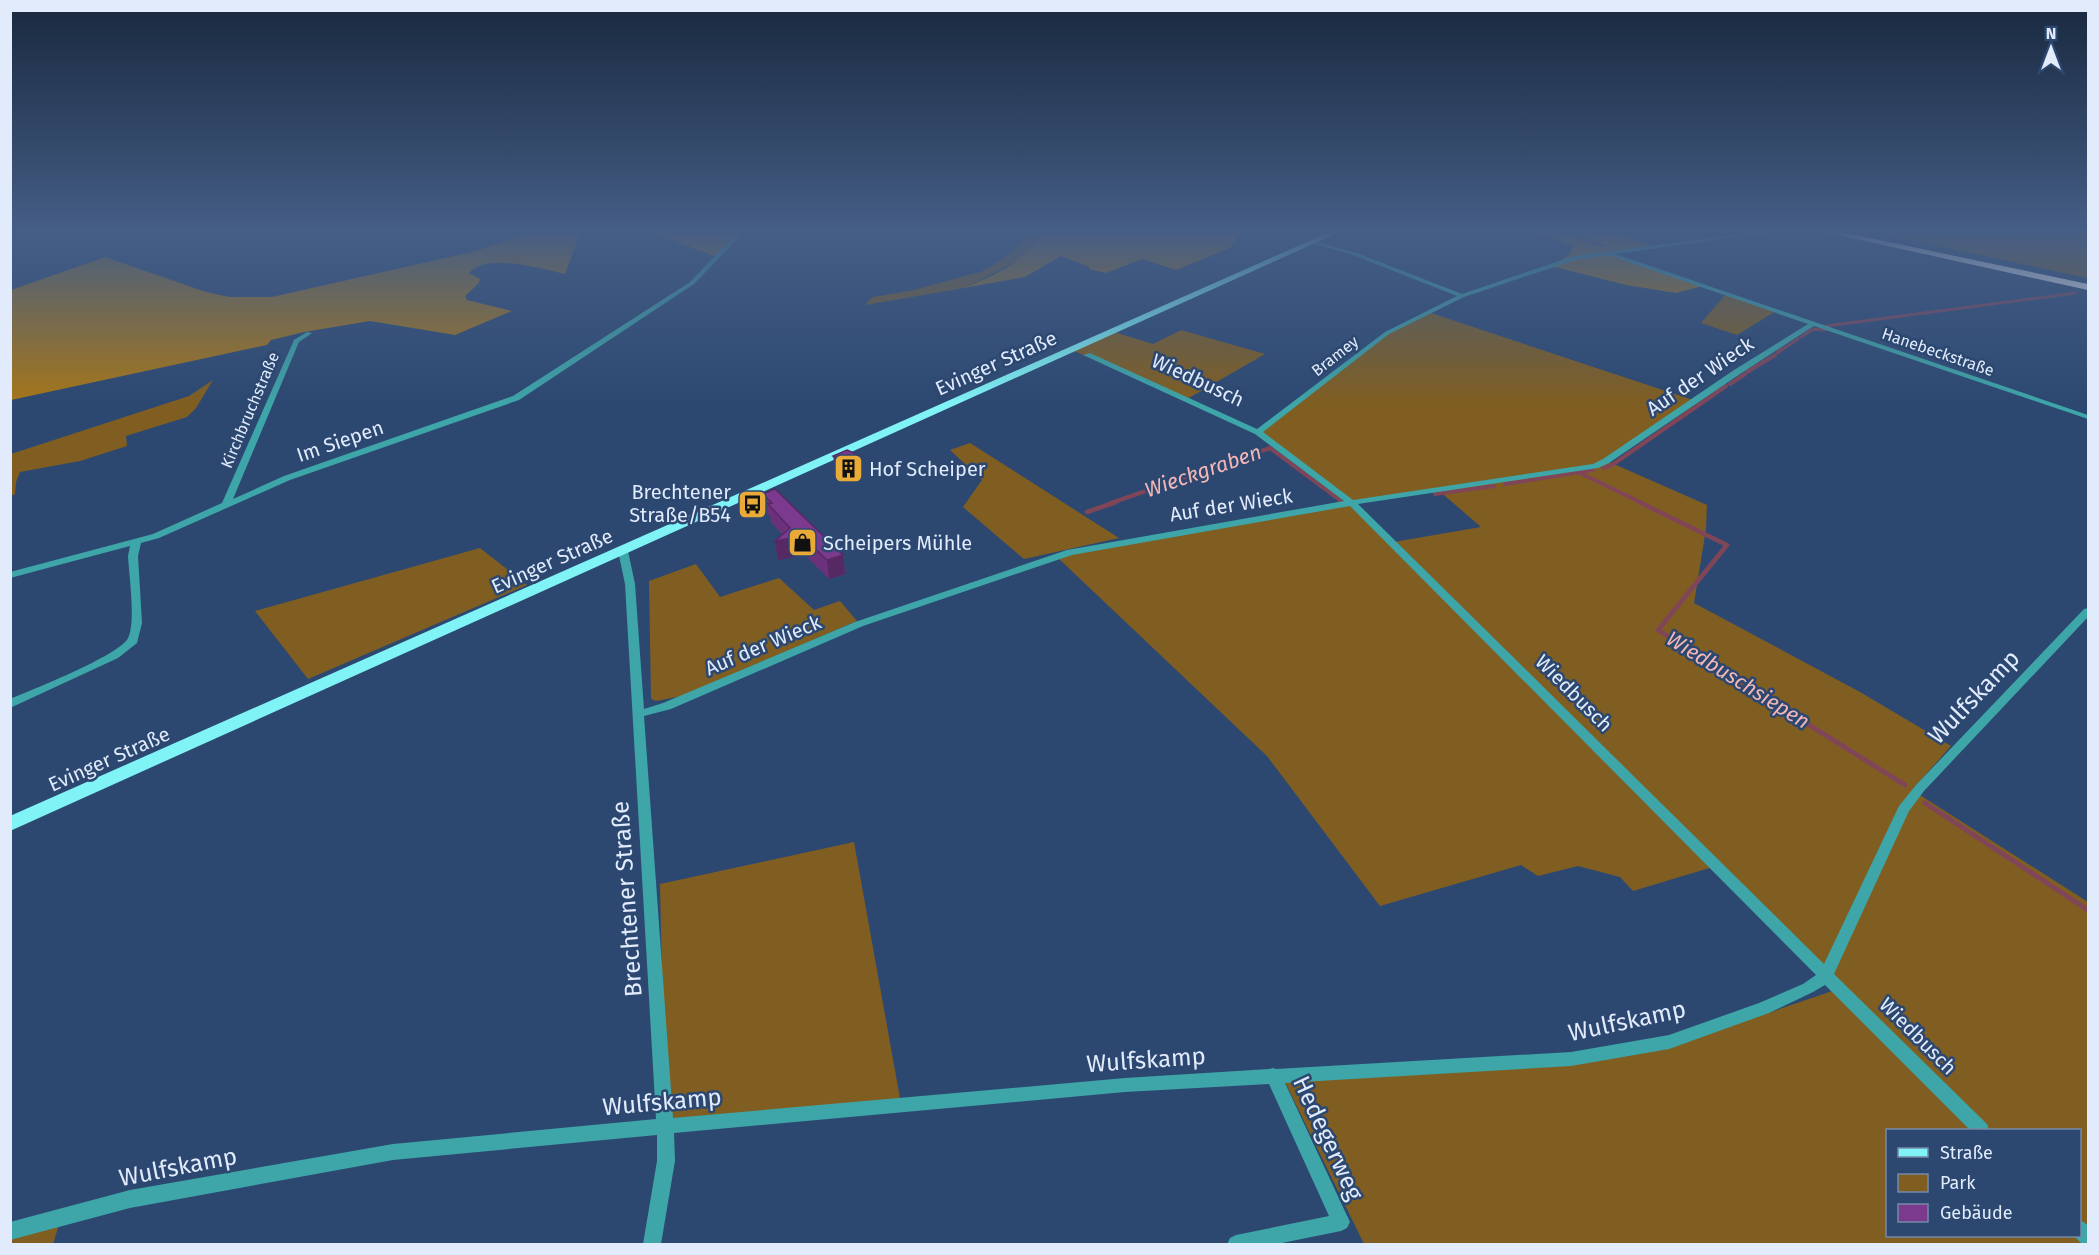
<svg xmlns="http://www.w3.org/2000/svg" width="2099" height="1255" viewBox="0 0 2099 1255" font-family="'Fira Sans',sans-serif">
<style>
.green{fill:#805e21;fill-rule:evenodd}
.forest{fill:#a67619}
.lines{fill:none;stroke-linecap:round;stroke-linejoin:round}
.stream-far3{stroke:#804658;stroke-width:3}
.stream-far2{stroke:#804658;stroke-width:4}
.stream-far1{stroke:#804658;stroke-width:4.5}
.stream{stroke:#804658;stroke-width:5}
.minor{fill:#3ea5a8;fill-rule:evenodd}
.major{fill:#80f3f7;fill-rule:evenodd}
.highway{fill:#fbfbfb;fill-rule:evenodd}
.wall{fill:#6b327b}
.shaded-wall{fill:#572964}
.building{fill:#7c3a8f;stroke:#572964;stroke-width:1.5}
.labels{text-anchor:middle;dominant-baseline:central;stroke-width:5;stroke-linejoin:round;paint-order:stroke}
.far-street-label{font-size:16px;fill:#e1ebfb;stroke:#2c4871}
.street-label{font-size:20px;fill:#e1ebfb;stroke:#2c4871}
.poi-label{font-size:20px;fill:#e1ebfb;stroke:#2c4871;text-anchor:start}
.water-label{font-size:21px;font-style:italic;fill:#f4b7b7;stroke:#2c4871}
.near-street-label{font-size:24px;fill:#e1ebfb;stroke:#2c4871}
</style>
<rect width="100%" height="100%" fill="#2c4871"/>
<!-- green -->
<path class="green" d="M 1032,230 L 1049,230 L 1035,239 L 1023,256 L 1011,264 L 964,288 L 865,305 L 873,297 L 914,290 L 983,271 L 1007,256 Z
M 1861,230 L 1928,230 L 1948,236 L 1993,233 L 2003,236 L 2019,230 L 2076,230 L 2088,233 L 2088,278 Z
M 1726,294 L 1776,311 L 1737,335 L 1701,323 Z
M 1428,312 L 1696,401 L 1607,461 L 1707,505 L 1706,529 L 1694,603 L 1860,692 L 1951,746 L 1912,790 L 2088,902 L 2088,1244 L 1364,1244 L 1283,1078 L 1573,1064 L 1768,1013 L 1844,987 L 1716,866 L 1633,891 L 1620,877 L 1578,866 L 1538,876 L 1521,865 L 1380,906 L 1267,756 L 1057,557 L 1352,504 L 1258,432 L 1387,333 ZM 1437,489 L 1481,527 L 1394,542 L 1353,504 ZM 1888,1130 L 2080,1130 L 2080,1236 L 1888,1236 Z
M 1181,330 L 1265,354 L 1187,399 L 1074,351 L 1114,332 L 1153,344 Z
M 213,380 L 196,408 L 187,417 L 126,436 L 127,446 L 80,461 L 20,472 L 16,482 L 15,494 L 11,496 L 11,454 L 189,396 Z
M 970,443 L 1119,538 L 1024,559 L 963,507 L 982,480 L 950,450 Z
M 480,548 L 527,585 L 308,679 L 255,611 Z
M 696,564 L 720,597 L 779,578 L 814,610 L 840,601 L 857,621 L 682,696 L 656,701 L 651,699 L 649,581 Z
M 854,842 L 901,1104 L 665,1127 L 660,884 Z
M 61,1218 L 53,1244 L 11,1244 L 11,1231 Z"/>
<!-- forest -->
<path class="forest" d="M 535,230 L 593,230 L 580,233 L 565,274 C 542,269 486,252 469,273 L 480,279 L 479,283 L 465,296 L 467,300 L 512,311 L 455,335 L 370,321 L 304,332 L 271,340 L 267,345 L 11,400 L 11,290 L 105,257 L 206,292 L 229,297 L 272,297 L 476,251 Z
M 644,230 L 737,230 L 737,234 L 717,257 Z
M 1049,230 L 1237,230 L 1240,234 L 1230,248 L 1176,270 L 1142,259 L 1106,273 L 1089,269 L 1089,267 L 1061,256 L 1025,277 L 964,288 C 984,279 1006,271 1022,256 C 1032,247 1036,236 1049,230 Z
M 1530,230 L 1607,230 L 1655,247 L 1610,254 L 1702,286 L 1676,293 L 1626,285 L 1551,266 L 1569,255 L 1573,246 Z"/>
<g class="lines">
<!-- stream-far3 -->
<path class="stream-far3" d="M 1557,230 L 1604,246
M 1826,326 L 2075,293
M 1801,337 L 1813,329 L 1825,330
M 1780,351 L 1798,339"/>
<!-- stream-far2 -->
<path class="stream-far2" d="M 1778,352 L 1782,349
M 1747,372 L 1775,355
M 1730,384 L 1745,374
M 1603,468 L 1612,465 L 1726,386
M 1582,474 L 1642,503
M 1505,484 L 1593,470
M 1435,494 L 1494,486
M 1111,503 L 1270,448 L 1341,501"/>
<!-- stream-far1 -->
<path class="stream-far1" d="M 1639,502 L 1727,545 L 1658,630 L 1765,697
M 1087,512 L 1116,502"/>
<!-- stream -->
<path class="stream" d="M 1763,696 L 1905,785
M 1925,803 L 2088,910"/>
<!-- minor -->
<path class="minor" d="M 737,230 L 743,230 L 743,233 L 694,284 L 519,400 L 290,480 L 159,538 L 141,543 L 138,556 L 142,623 L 137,643 L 118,658 L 10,708 L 10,699 C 32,690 120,655 128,638 C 136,623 129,575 128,556 L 130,546 L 10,578 L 10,572 L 153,534 L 222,503 L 294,340 L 307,332 L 312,333 L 299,342 L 296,349 L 233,499 L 284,476 L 513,396 L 690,282 L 737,233 Z
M 1772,230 L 1785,230 L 1615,254 L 2088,415 L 2088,419 L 1814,326 L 1740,374 L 1609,463 L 1598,468 L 1358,504 L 1824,964 L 1899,806 L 1916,785 L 2084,609 L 2088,608 L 2088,617 L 1924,791 L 1909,811 L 1834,974 L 1987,1124 L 1989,1130 L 1970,1130 L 1825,985 L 1813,992 L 1769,1013 L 1669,1049 L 1571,1066 L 1285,1083 L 1350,1222 L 1347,1228 L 1341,1231 L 1277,1244 L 1227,1244 L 1230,1238 L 1236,1235 L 1329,1216 L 1269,1084 L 1125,1092 L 674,1133 L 675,1161 L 661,1244 L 643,1244 L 657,1161 L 657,1135 L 393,1160 L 130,1208 L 10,1240 L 10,1222 L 130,1190 L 393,1144 L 656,1119 L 625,584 L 618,551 L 620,549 L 623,548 L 628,551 L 635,584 L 644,709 L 663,703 L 855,622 L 1067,550 L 1344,501 L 1255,434 L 1083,355 L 1090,353 L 1257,429 L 1385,332 L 1457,296 L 1353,255 L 1312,243 L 1312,241 L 1357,253 L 1462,294 L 1574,256 ZM 1608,255 L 1808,324 L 1734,370 L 1603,459 L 1593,464 L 1353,500 L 1263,432 L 1389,334 L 1464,297 L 1575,260 ZM 1350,506 L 1816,975 L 1803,984 L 1759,1003 L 1669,1035 L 1571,1052 L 1276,1069 L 1273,1068 L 1269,1069 L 1125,1078 L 673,1118 L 644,716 L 671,709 L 863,626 L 1072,555 Z
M 2080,1220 L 2088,1225 L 2088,1244 L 2082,1244 L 2074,1236 L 2080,1236 Z"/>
<!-- major -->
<path class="major" d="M 1334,230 L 1344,230 L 10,831 L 10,816 Z"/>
<!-- highway -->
<path class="highway" d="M 1815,230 L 1832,230 L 2088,284 L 2088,290 Z"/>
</g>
<!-- wall -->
<path class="wall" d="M 833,456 L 860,456 L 861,468 L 848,475 L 835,468 Z
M 763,494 L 843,555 L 845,574 L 829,579 L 805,555 L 778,560 L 775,541 L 782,534 L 771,522 L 770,516 L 766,512 Z"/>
<!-- shaded-wall -->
<path class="shaded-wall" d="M 860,456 L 861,468 L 848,475 L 846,463 Z
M 802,536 L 805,555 L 778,560 L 775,541 Z
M 843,555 L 845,574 L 829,579 L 827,560 Z"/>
<!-- building -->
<path class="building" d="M 847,450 L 860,456 L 846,463 L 833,456 Z
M 775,489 L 843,555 L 827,560 L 802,536 L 775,541 L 790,528 L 768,504 L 772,503 L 763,494 Z"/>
<!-- sky -->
<linearGradient id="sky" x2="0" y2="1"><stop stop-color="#18283e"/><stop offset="0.57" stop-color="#455e86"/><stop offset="1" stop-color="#455e86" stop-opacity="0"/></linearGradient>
<rect width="2099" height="405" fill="url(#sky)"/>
<!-- icons -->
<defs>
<symbol id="building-square" viewBox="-11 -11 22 22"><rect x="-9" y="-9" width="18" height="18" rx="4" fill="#e9aa38" stroke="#2c4871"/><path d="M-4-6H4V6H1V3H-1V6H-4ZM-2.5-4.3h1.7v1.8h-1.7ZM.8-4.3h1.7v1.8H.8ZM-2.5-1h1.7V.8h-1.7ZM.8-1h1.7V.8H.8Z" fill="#111"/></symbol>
<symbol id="bus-square" viewBox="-11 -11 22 22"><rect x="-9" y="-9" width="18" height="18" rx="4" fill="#e9aa38" stroke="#2c4871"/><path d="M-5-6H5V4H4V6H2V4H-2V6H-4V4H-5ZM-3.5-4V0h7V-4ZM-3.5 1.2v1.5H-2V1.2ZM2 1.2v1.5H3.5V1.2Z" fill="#111"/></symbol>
<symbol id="shop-square" viewBox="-11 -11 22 22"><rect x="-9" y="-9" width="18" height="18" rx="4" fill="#e9aa38" stroke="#2c4871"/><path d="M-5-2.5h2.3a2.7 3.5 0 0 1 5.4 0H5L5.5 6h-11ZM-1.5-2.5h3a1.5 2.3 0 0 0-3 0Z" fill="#111"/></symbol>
</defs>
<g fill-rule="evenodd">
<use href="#building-square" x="832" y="452" width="33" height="33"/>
<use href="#bus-square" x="736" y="488" width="33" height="33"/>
<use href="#shop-square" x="786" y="526" width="33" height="33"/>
</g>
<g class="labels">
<!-- far-street labels -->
<g class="far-street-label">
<text transform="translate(1938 352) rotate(19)">Hanebeckstraße</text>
<text transform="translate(1335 356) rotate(-38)">Bramey</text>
<text transform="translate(250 410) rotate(-67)">Kirchbruchstraße</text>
</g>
<!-- street labels -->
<g class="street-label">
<text transform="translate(996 363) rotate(-24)">Evinger Straße</text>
<text transform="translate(1700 376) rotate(-34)">Auf der Wieck</text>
<text transform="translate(1198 380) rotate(25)">Wiedbusch</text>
<text transform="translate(340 441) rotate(-19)">Im Siepen</text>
<text transform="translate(1231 505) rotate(-9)">Auf der Wieck</text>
<text transform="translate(552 561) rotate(-24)">Evinger Straße</text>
<text transform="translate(763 645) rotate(-23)">Auf der Wieck</text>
<text transform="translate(1574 693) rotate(45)">Wiedbusch</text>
<text transform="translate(109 759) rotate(-24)">Evinger Straße</text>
<text transform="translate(1918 1036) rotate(45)">Wiedbusch</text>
</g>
<!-- poi labels -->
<g class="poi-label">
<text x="869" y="469">Hof Scheiper</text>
<text x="731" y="492" text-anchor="end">Brechtener<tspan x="731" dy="23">Straße/B54</tspan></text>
<text x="823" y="543">Scheipers Mühle</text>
</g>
<!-- water labels -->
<g class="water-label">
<text transform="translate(1203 471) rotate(-19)">Wieckgraben</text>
<text transform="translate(1738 680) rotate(32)">Wiedbuschsiepen</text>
</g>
<!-- near-street labels -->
<g class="near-street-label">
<text transform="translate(1974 697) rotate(-46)">Wulfskamp</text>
<text transform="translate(627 899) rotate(-94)">Brechtener Straße</text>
<text transform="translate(1627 1021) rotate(-12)">Wulfskamp</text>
<text transform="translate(1146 1060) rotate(-4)">Wulfskamp</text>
<text transform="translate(662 1102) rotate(-5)">Wulfskamp</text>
<text transform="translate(1328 1138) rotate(65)">Hedegerweg</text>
<text transform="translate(178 1167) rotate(-11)">Wulfskamp</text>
</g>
</g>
<!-- border -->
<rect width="2099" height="1255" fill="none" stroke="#e1ebfb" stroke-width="24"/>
<!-- legend -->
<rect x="1886" y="1129" width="195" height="108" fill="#2c4871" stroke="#7489a8" stroke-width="1.5"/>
<rect x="1898" y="1148" width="30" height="9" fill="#80f3f7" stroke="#7489a8" stroke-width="1.5"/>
<text x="1940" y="1159" font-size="18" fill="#e1ebfb">Straße</text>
<rect x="1898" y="1174" width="30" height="18" fill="#805e21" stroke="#7489a8" stroke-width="1.5"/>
<text x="1940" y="1189" font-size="18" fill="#e1ebfb">Park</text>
<rect x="1898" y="1204" width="30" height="18" fill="#7c3a8f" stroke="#7489a8" stroke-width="1.5"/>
<text x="1940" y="1219" font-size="18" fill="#e1ebfb">Gebäude</text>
<!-- north arrow -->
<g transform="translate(2051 48)" stroke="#2c4871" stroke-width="4.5" paint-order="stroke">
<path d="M0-4.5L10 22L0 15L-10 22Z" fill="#e1ebfb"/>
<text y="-9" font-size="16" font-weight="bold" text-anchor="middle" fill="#e1ebfb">N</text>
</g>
</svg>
